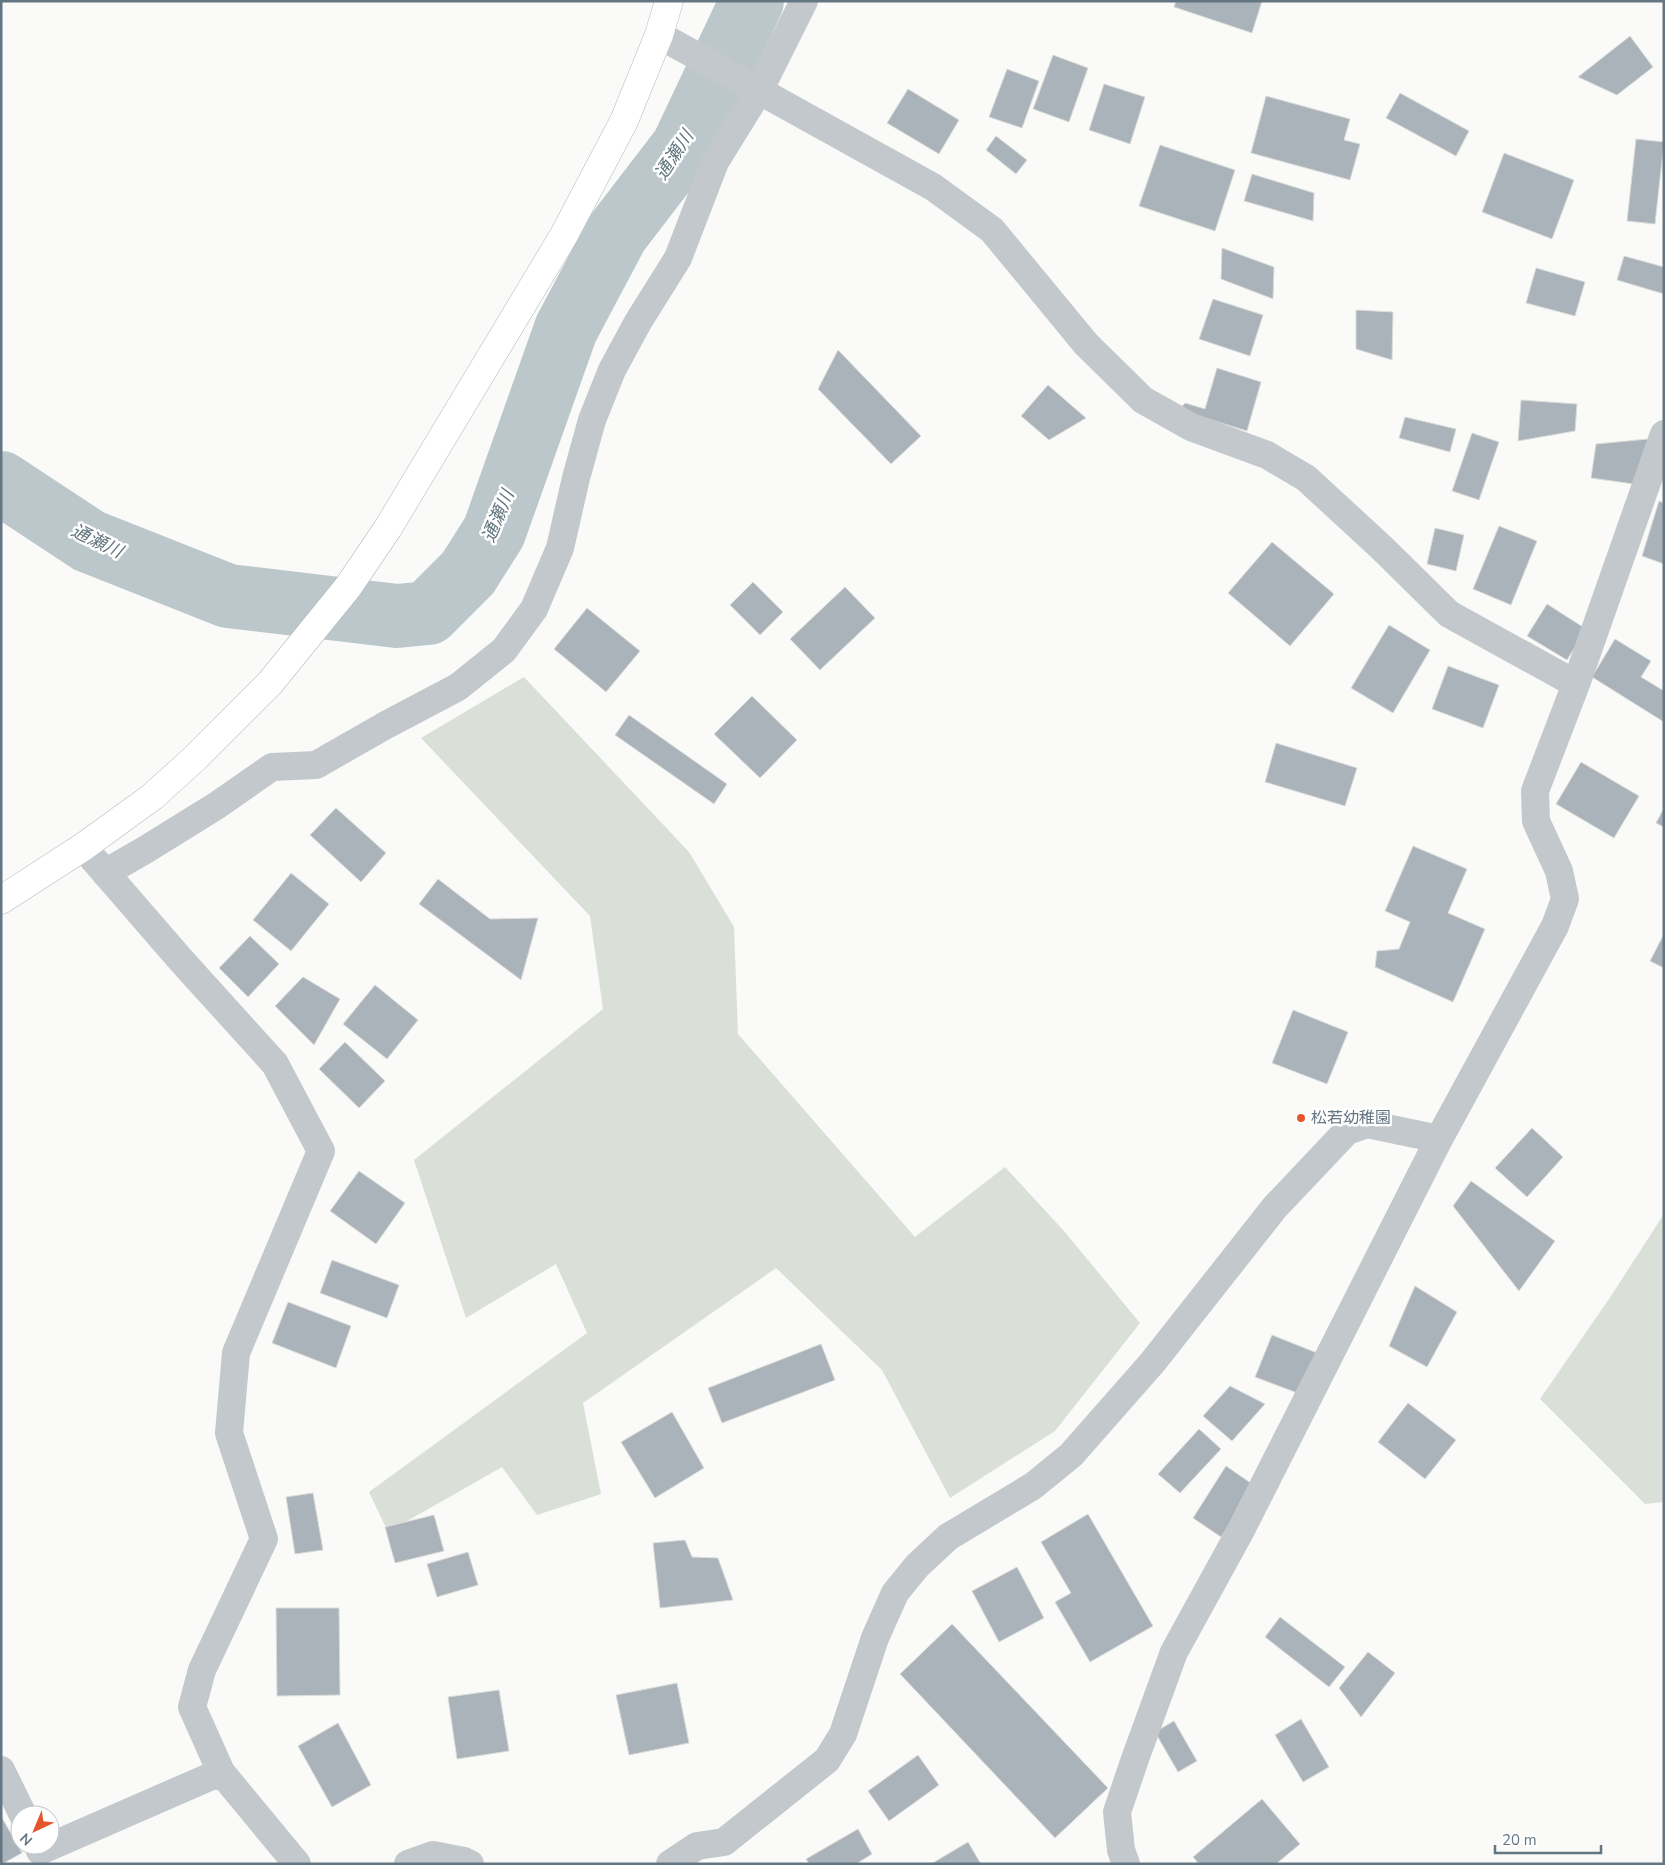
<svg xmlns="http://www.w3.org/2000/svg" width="1665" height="1865" viewBox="0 0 1665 1865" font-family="'Nunito Sans','Noto Sans JP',sans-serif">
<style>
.green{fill:#dadfd7}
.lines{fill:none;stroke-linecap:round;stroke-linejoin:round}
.river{stroke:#bbc7cb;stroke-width:64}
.building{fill:#aab3b9;stroke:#dcdcda}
.secondary-casing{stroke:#b3babf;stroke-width:29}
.street{stroke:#c3c8cc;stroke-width:28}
.secondary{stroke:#fff;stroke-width:28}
.poi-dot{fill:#e4572e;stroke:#fff;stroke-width:2}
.labels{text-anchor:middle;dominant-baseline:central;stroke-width:5;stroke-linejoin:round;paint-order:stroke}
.poi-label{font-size:16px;fill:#657683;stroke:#fff;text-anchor:start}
.water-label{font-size:18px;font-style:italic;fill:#60757c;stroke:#fff}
</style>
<rect width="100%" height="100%" fill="#fafaf8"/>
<!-- green -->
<path class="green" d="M 524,677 L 689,852 L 734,927 L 738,1034 L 915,1237 L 1005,1167 L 1064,1231 L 1140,1323 L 1055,1431 L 950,1498 L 882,1370 L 776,1268 L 583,1403 L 601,1494 L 537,1515 L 502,1467 L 388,1532 L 369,1492 L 587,1333 L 556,1264 L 466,1318 L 414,1160 L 603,1009 L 590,916 L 421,738 Z
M 1664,1214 L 1664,1502 L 1645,1504 L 1540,1399 L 1611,1296 Z"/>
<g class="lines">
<!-- river -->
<path class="river" d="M 1,483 L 89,541 L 228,596 L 397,616 L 428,613 L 468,573 L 494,532 L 566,329 L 617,233 L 683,147 L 752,1"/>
</g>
<!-- building -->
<path class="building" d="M 1176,1 L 1262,1 L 1252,33 L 1174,7 Z
M 1630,36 L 1653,67 L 1617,95 L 1578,77 Z
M 1053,55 L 1088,68 L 1069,122 L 1033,109 Z
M 1007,69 L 1039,81 L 1022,128 L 989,117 Z
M 1104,84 L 1145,97 L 1130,144 L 1089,130 Z
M 908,89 L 959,120 L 939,154 L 887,123 Z
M 1400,93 L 1469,131 L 1456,156 L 1386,118 Z
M 1266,96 L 1350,119 L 1344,140 L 1360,144 L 1350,180 L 1251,153 Z
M 996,136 L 1027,160 L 1016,174 L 986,150 Z
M 1636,139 L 1664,142 L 1655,224 L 1627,221 Z
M 1160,145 L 1235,170 L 1215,231 L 1139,206 Z
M 1504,153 L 1574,180 L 1552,239 L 1482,212 Z
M 1252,174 L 1314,193 L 1313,221 L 1244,201 Z
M 1222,248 L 1274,267 L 1273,299 L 1221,279 Z
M 1624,256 L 1664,267 L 1664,294 L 1617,280 Z
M 1536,268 L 1585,282 L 1575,316 L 1526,303 Z
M 1213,299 L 1263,315 L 1250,356 L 1199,339 Z
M 1356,310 L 1393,312 L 1392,360 L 1356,349 Z
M 838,350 L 921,436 L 891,464 L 818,389 Z
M 1217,368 L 1261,382 L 1247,431 L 1179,410 L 1185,403 L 1205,409 Z
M 1048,385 L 1086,418 L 1049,440 L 1021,416 Z
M 1521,400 L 1577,404 L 1575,431 L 1518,441 Z
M 1405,417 L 1456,429 L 1450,452 L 1399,438 Z
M 1472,433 L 1499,442 L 1479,500 L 1452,491 Z
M 1648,439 L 1641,485 L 1591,478 L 1596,444 Z
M 1659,501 L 1664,503 L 1664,564 L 1642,556 Z
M 1499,526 L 1537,541 L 1511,605 L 1473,589 Z
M 1435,528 L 1464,535 L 1456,571 L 1427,564 Z
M 1272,542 L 1334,594 L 1290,646 L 1228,593 Z
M 753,582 L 783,612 L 760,635 L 730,605 Z
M 845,587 L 875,618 L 820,670 L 790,639 Z
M 1547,604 L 1586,629 L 1567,660 L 1527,636 Z
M 587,608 L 640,651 L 606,692 L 554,649 Z
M 1389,625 L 1430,650 L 1393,713 L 1351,688 Z
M 1615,639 L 1651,661 L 1641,677 L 1664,691 L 1664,722 L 1592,677 Z
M 1448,666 L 1499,685 L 1483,728 L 1432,709 Z
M 752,696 L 797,740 L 760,778 L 714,734 Z
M 629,715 L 727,784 L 714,804 L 615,735 Z
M 1276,743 L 1357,768 L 1345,806 L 1265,782 Z
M 1581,762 L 1639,796 L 1614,838 L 1556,804 Z
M 336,808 L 386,853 L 361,882 L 310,835 Z
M 1664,808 L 1664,827 L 1656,823 Z
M 1413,846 L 1467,869 L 1448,913 L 1485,929 L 1453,1002 L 1375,967 L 1377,951 L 1399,949 L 1410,922 L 1385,911 Z
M 291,873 L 329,904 L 291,951 L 253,920 Z
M 438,879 L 490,919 L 538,918 L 521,980 L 419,904 Z
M 1664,934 L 1664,968 L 1650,961 Z
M 250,936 L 279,964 L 248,997 L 219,968 Z
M 303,977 L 340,999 L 314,1045 L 275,1006 Z
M 375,985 L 418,1020 L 387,1059 L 343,1024 Z
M 1293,1010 L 1348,1032 L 1327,1084 L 1272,1063 Z
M 345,1042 L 385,1081 L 359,1108 L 319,1069 Z
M 1532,1128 L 1563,1157 L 1527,1197 L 1495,1168 Z
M 359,1171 L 405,1203 L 376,1244 L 330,1211 Z
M 1471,1181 L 1555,1241 L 1519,1291 L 1453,1206 Z
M 332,1260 L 399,1285 L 387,1318 L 320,1293 Z
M 1415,1286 L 1457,1312 L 1427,1367 L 1389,1346 Z
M 288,1302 L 351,1326 L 336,1368 L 272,1343 Z
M 1272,1335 L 1317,1353 L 1300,1394 L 1255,1377 Z
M 821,1344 L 835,1380 L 722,1423 L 708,1388 Z
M 1230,1386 L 1265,1404 L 1232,1441 L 1203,1416 Z
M 1408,1403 L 1456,1440 L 1425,1479 L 1378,1442 Z
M 672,1412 L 704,1468 L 655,1498 L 621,1442 Z
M 1199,1429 L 1221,1449 L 1180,1493 L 1158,1474 Z
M 1226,1466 L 1255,1486 L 1221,1537 L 1193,1518 Z
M 313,1493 L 323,1550 L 295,1554 L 286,1497 Z
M 1088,1514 L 1153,1626 L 1090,1662 L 1055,1602 L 1071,1593 L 1041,1542 Z
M 434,1515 L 444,1551 L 395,1563 L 385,1527 Z
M 685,1540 L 692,1557 L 718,1558 L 733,1600 L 660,1608 L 653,1543 Z
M 468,1552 L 478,1585 L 437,1597 L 427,1564 Z
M 1017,1567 L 1044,1618 L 999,1642 L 972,1591 Z
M 276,1608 L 339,1608 L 340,1695 L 277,1696 Z
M 1280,1617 L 1345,1667 L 1329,1687 L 1265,1637 Z
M 952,1624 L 1108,1788 L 1055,1838 L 900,1674 Z
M 1368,1652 L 1395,1673 L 1361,1717 L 1339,1688 Z
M 677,1683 L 689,1743 L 629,1755 L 616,1695 Z
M 499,1690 L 509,1751 L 457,1759 L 448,1697 Z
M 1301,1719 L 1329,1767 L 1303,1782 L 1275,1735 Z
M 1174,1721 L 1197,1761 L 1178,1772 L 1155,1732 Z
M 338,1723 L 371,1785 L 332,1807 L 298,1746 Z
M 918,1755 L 939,1785 L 889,1821 L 868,1791 Z
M 1262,1799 L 1300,1844 L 1276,1864 L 1199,1864 L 1193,1857 Z
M 1,1816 L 22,1853 L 2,1864 L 1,1864 Z
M 858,1829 L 872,1854 L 856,1864 L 809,1864 L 806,1859 Z
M 968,1842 L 981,1864 L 931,1864 Z"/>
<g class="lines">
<defs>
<path id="secondary" d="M 1,900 L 83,847 L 152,797 L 194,759 L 270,683 L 348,587 L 388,528 L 564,235 L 624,121 L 659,35 L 669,1"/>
</defs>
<!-- secondary casing -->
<use href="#secondary" class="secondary-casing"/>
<!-- street -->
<path class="street" d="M 659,35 L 933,187 L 992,230 L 1086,344 L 1143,400 L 1191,427 L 1267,455 L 1306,478 L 1382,548 L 1449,614 L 1576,684
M 105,873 L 145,850 L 216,806 L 272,767 L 316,765 L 386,725 L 458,687 L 504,650 L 534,609 L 560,548 L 576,478 L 592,420 L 612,370 L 638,322 L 678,258 L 715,162 L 760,89 L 804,1
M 1,1770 L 23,1815
M 221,1772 L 297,1864
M 40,1851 L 221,1772 L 192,1707 L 202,1670 L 264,1539 L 229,1433 L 236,1353 L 321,1151 L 275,1064 L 180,959 L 83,847
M 408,1864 L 433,1855 L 464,1861 L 470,1864
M 670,1864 L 697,1846 L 724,1842 L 827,1760 L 843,1734 L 875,1638 L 895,1593 L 917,1566 L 948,1537 L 1033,1486 L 1071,1455 L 1152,1363 L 1275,1207 L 1347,1131 L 1367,1124 L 1439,1139
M 1126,1864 L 1121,1850 L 1117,1812 L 1135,1759 L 1174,1652 L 1241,1530 L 1439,1139 L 1555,926 L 1565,899 L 1559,871 L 1536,821 L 1535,791 L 1576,684 L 1664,434"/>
<!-- secondary -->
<use href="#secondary" class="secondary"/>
</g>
<!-- markers -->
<circle class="poi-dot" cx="1301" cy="1118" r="5"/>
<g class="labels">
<!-- poi labels -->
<g class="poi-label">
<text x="1311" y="1118">松若幼稚園</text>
</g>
<!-- water labels -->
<g class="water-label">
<text transform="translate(674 155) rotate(-57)">通瀬川</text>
<text transform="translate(498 516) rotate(-67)">通瀬川</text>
<text transform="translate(97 541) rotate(26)">通瀬川</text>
</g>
</g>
<!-- border -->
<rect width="1665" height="1865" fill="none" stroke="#657683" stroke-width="5"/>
<!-- north arrow -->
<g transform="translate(35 1830) rotate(224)"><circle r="24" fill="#ffffff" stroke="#c1c8cd"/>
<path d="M0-4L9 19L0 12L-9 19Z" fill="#e4572e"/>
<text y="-8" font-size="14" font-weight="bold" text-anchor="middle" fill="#657683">N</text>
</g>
<!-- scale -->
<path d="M1495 1845v8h106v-8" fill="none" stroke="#657683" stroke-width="2.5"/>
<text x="1502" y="1845" font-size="15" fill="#657683" stroke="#ffffff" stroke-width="4" paint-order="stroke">20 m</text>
</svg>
